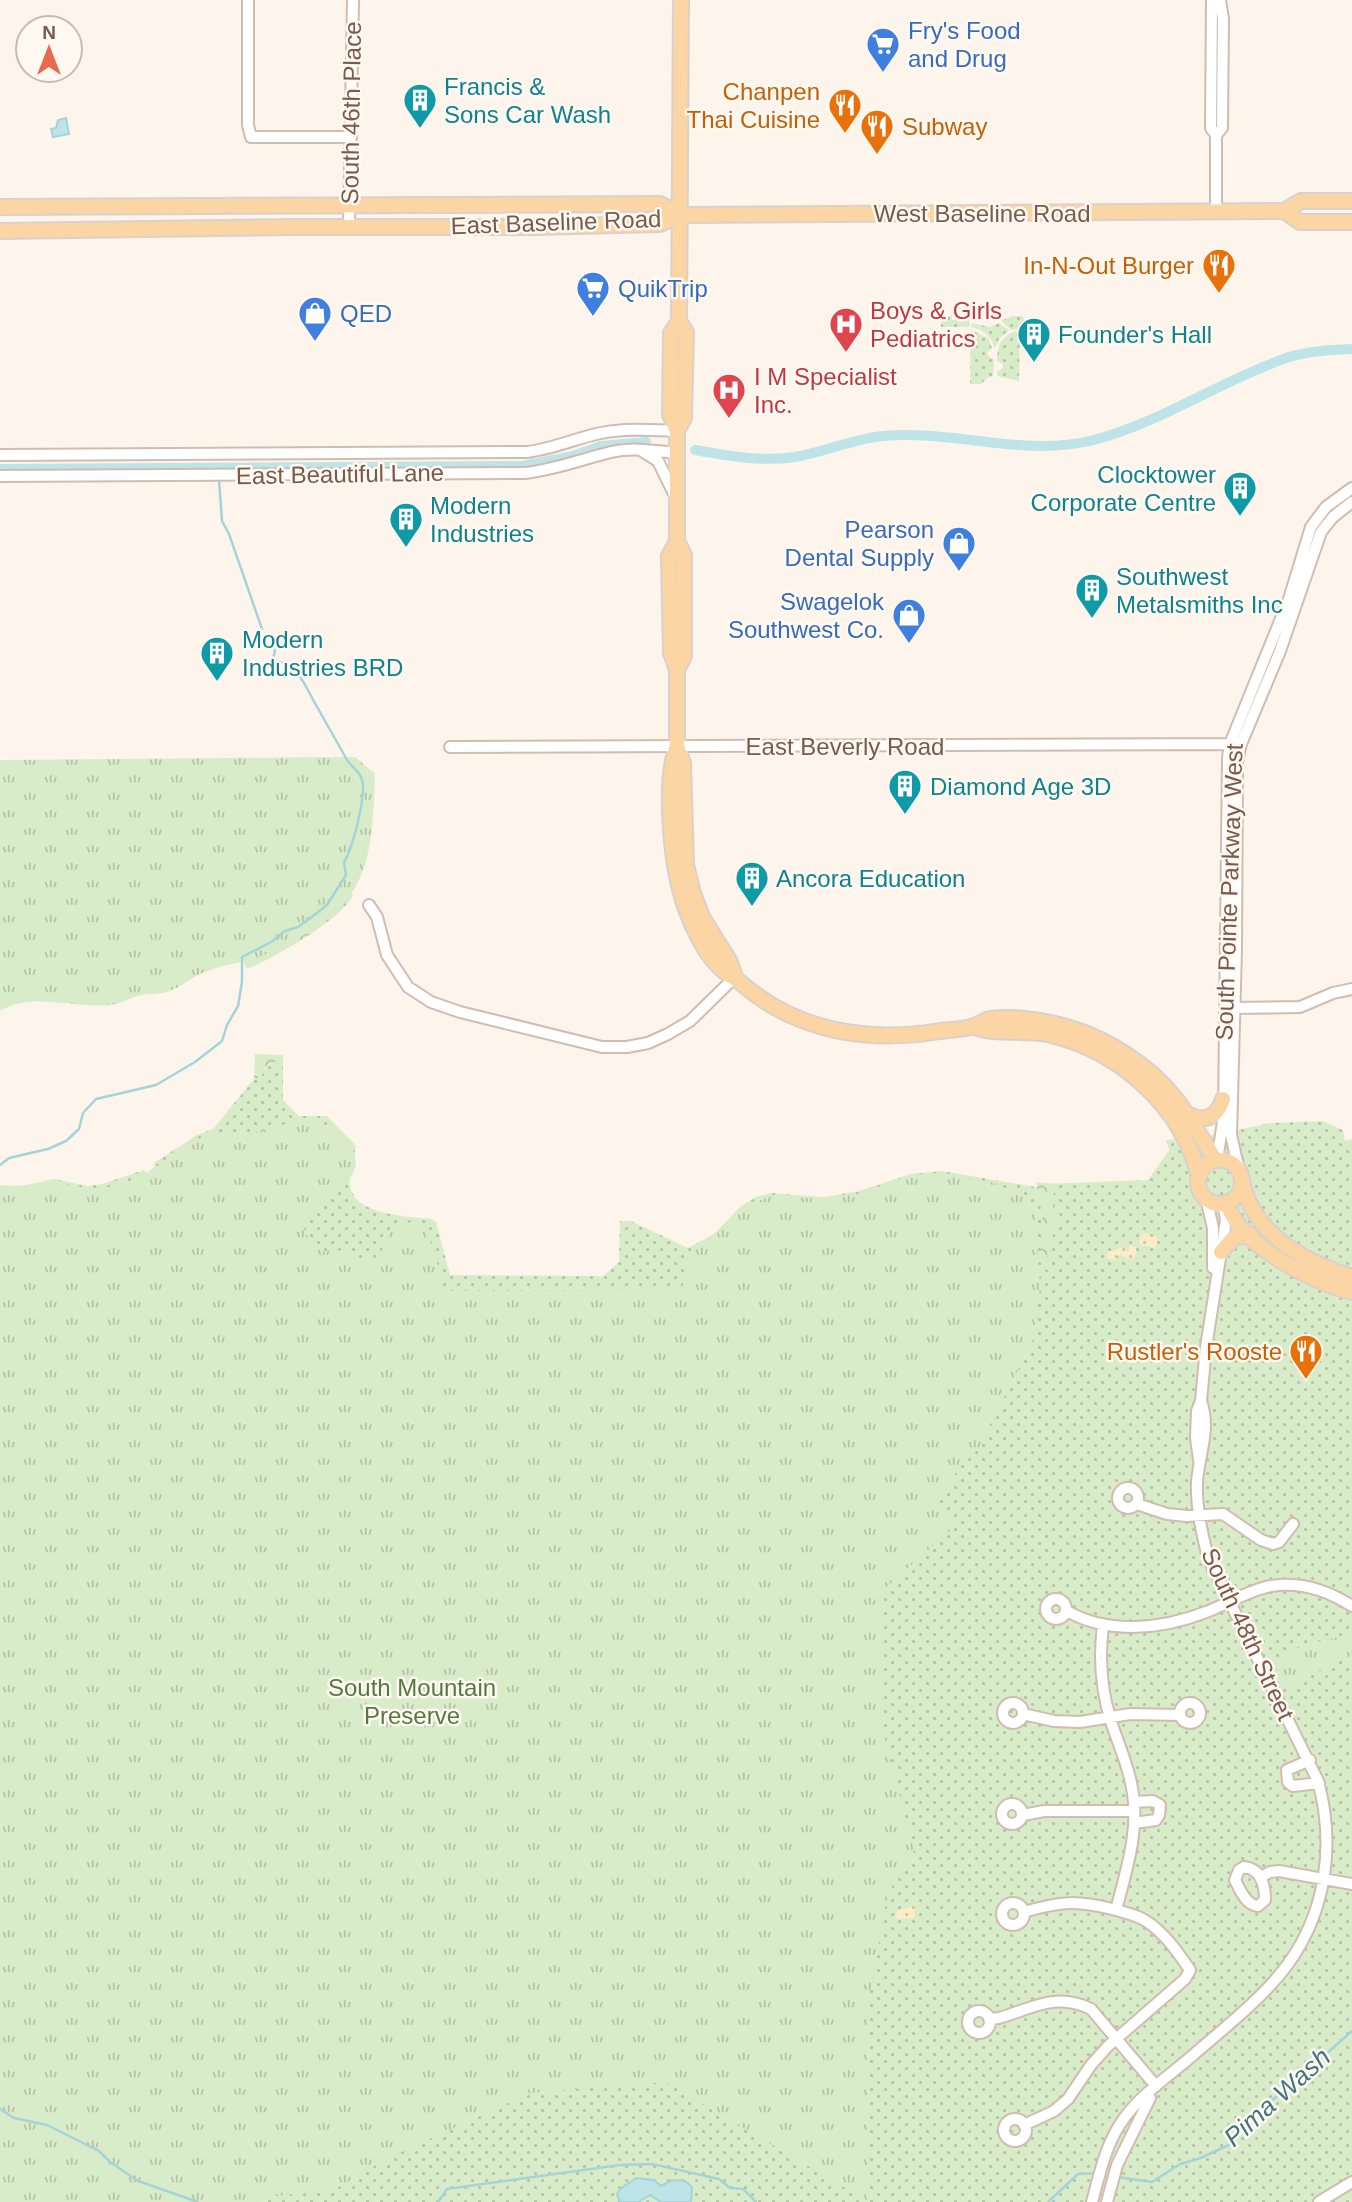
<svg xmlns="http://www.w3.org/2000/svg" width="1352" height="2202" viewBox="0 0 1352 2202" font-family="Helvetica,sans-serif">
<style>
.grass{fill:url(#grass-dots)}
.forest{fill:url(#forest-crowns)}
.sand{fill:url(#sand-dots)}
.park{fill:url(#park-tufts)}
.water{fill:#bee4e8;stroke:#a4d4da;stroke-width:2}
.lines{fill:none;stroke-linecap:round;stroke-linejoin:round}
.stream{stroke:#a4d4da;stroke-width:2.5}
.canal{stroke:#bee4e8;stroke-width:10}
.minor-casing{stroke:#d1bcb0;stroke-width:14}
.major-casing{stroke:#dad1cd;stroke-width:18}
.minor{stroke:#fff;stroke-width:10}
.major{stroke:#fbd6a4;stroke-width:14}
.labels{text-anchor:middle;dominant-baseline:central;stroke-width:5;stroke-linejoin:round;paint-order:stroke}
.shop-label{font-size:24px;fill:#366cbe;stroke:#fff9f2;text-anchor:start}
.culture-label{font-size:24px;fill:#0d838f;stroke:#fff9f2;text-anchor:start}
.food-label{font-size:24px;fill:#c56008;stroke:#fff9f2;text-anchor:end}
.street-label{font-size:24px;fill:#7a5a4d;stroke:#fff9f2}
.health-label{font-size:24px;fill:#be3a42;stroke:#fff9f2;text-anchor:start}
.park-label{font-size:24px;fill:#547a41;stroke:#fff9f2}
.water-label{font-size:26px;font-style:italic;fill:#40777e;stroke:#fff9f2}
</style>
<defs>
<pattern id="grass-dots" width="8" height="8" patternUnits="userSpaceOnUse" patternTransform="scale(1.75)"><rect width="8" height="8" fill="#d9ecc9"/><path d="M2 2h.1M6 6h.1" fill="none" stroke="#b5c2a5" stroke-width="1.8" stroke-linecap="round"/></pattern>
<pattern id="forest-crowns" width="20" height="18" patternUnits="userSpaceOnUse" patternTransform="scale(1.75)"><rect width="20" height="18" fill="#d9ecc9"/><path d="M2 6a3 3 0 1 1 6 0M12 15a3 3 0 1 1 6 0" fill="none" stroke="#b5c2a5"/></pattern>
<pattern id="sand-dots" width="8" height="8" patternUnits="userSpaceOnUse" patternTransform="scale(1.75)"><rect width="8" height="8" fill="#fcedc6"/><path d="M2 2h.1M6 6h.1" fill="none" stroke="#d1c3a3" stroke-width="1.8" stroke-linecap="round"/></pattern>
<pattern id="park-tufts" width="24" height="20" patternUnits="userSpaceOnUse" patternTransform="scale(1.75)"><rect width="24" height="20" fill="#d9ecc9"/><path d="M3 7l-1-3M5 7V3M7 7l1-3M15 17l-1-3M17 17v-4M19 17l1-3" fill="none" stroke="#b5c2a5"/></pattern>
</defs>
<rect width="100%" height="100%" fill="#fdf5eb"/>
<!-- grass -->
<path class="grass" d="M 941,316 L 952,316 L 952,320 L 957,320 L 957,316 L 965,316 L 970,322 L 968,327 L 941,327 Z
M 1012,316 L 1023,316 L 1026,327 L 1011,330 L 1001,321 Z
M 972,323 L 990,327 L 999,323 L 1009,330 L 999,339 L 995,349 C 992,337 983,329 971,327 Z
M 1020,329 L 1019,381 L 997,376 L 997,372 L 1003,368 L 1003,364 L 997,361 C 997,344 1003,334 1020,329 Z
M 971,330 L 988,338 L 992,348 L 987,353 L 989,357 L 994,359 L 993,376 L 987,378 L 981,384 L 970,384 Z
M 283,1060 L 283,1100 L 299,1116 L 327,1116 L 356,1146 C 354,1158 348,1174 350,1185 C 354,1216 408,1216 431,1219 L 436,1222 L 450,1275 L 603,1276 L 619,1262 L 620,1221 L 631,1221 L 688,1248 L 714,1234 L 740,1207 L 756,1197 L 771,1193 L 824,1197 L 859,1191 L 911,1174 L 942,1171 L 1036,1187 L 1039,1196 L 1043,1184 L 1148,1180 L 1169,1150 L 1166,1140 L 1214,1135 L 1270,1123 L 1323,1121 L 1343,1130 L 1345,1141 L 1352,1139 L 1352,2202 L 208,2202 L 0,1300 L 0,1185 L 17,1187 L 54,1179 L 88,1186 L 102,1184 L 144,1170 L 150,1178 L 155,1174 L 154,1163 L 197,1135 L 213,1129 L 254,1079 L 261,1077 C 265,1066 272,1062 283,1060 Z"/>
<!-- forest -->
<path class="forest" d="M 345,889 L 353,895 C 344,918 271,960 247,969 L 241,956 Z
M 255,1054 L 283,1055 L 283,1060 C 272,1062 264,1066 261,1077 L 254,1079 Z
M 1036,1182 L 1057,1184 L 1052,1199 L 1060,1216 L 1060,1226 C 1048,1239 1043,1256 1052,1272 L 1045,1269 L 1039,1259 L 1044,1226 Z"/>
<!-- sand -->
<path class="sand" d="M 1144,1233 L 1156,1237 L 1158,1241 L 1155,1248 L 1140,1244 L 1140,1238 Z
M 1133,1245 L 1137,1249 L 1134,1258 L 1128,1259 L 1121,1254 L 1114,1260 L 1107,1259 L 1108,1251 L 1116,1250 L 1122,1247 L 1128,1252 L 1130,1246 Z
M 911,1907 L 915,1908 L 915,1917 L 898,1920 L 896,1917 L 897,1911 Z"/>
<!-- park -->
<path class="park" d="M 355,757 L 375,774 C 372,849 372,899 300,937 C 287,944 275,951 261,956 C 244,962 227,964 210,970 C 194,975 182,987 167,992 C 159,995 149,993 141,995 C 132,997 124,1002 116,1004 C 79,1011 34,990 0,1011 L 0,760 Z
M 307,1118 C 331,1123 371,1150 350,1178 C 345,1185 339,1187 332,1191 C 318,1200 309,1215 304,1230 L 314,1247 L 324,1252 C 339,1248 349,1251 362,1259 L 379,1257 L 390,1230 C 398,1227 409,1220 418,1223 C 431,1227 440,1277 445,1291 L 682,1290 L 690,1251 L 715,1236 L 745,1206 L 771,1196 L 824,1199 L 838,1197 L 858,1194 L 911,1175 L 942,1173 L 995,1183 L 1019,1195 L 1028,1201 L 1034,1212 L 1035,1222 L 1040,1285 L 1035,1336 L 978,1449 L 964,1462 L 936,1500 L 958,1524 L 882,1591 L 883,1731 L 914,1851 L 888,1893 L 867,2009 L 869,2202 L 666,2082 L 530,2093 L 388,2158 L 332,2191 L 260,2197 L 257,2202 L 0,2202 L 0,1186 L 38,1185 L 53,1179 C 105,1201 136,1181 178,1152 C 189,1146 199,1136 211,1134 C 225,1131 241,1134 255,1132 C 272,1130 290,1121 307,1118 Z
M 1352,1629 L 1352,1655 L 1300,1679 L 1287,1689 L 1272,1661 L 1307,1644 L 1349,1635 Z"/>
<!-- water -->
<path class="water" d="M 66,118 L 69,134 L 53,137 L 51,129 L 56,128 L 58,120 Z
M 636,2178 L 654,2180 L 661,2186 L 672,2180 L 685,2181 L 692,2187 L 691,2202 L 661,2202 L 650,2195 L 638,2202 L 620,2202 L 617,2194 L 620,2189 Z"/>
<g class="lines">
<!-- stream -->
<path class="stream" d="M 219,480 L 222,521 L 229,534 L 262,629
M 0,1165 L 9,1158 L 48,1149 L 66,1141 L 79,1129 L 83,1113 L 96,1099 L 156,1085 L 195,1062 L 222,1041 L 227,1025 L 238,1006 L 242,982 L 242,957 L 271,942 L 285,931 L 298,927 L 309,919 L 327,905 L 346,875 L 344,862 C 353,848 364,802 363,784 C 361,770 351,768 346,758 C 336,740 326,723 316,705 C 310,695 305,682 297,673 C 291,666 282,661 273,661 L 275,650
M 0,2109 L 14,2118 L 47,2125 L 99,2151 L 110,2162 L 138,2181 L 198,2202
M 1117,2177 L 1152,2182 L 1180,2164 L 1198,2159 L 1229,2145 L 1247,2119 L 1284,2091 L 1352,2031
M 438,2202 L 447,2189 L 620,2165 L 652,2164 L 719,2179 L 730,2188 L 743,2189 L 756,2202
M 1048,2202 L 1078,2174 L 1097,2173"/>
<!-- canal -->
<path class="canal" d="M 695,450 C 729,456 761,462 795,457 C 824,452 853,439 883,436 C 953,429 1024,458 1094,440 C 1162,422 1222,380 1289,357 C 1309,351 1331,350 1352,349
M 0,469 L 523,466 L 573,456 L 601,446 L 646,442"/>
<defs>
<path id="minor" d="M 248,0 L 248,125 L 251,137 L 351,137
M 1212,0 L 1211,128 L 1216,135 L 1216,211
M 1216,135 L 1222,128 L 1223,19 L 1220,0
M 349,227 L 353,0
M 642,451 L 658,461 L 675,496
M 0,455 L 527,452 C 553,449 576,438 601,433 C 626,428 652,430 677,431
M 0,476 L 525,473 C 555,470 582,459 611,452 C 633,447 655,451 677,453
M 450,747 L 1241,744
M 369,905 L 377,917 L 387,955 L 408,987 L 431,1002 L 460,1012 L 602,1047 L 627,1047 L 648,1043 L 668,1034 L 690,1021 L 735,977
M 1229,1008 L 1300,1007 L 1333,993 L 1352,989
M 1217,1160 L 1224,1115 L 1228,758 L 1230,744 L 1289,599 L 1311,527 L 1326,507 L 1352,488
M 1239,1170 L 1231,1135 L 1236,949 L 1237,762 L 1241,744 L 1280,651 L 1321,532 L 1333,517 L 1352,502
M 1206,1198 L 1213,1228 L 1213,1268
M 1199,1460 L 1196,1438 L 1197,1411 L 1201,1401 L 1206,1347 L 1226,1220 L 1223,1203
M1118 1498a10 10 0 1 1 20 0a10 10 0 1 1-20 0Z
M 1137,1504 L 1167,1514 L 1187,1516 L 1223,1514 L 1261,1540 L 1273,1544 L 1279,1542 L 1293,1524
M1046 1609a10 10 0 1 1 20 0a10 10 0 1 1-20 0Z
M 1067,1611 C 1108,1635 1163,1629 1206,1612 C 1227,1604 1249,1590 1271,1586 C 1301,1581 1327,1590 1352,1606
M 1103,1625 C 1099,1657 1101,1690 1111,1721 C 1117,1741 1127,1762 1131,1783 C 1141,1826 1127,1868 1116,1910
M1003 1713a10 10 0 1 1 20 0a10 10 0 1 1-20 0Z
M1180 1713a10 10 0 1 1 20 0a10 10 0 1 1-20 0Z
M 1023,1714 L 1054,1721 L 1080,1722 L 1130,1714 L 1180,1715
M 1310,1760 L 1287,1770 L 1288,1782 L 1293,1786 L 1319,1783
M 1134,1802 L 1153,1801 L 1160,1805 L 1159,1815 L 1156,1820 L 1134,1823
M1002 1814a10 10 0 1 1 20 0a10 10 0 1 1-20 0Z
M 1023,1815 L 1044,1811 L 1134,1811
M 1244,1867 C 1261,1869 1265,1884 1265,1900 L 1258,1906 C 1246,1905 1240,1890 1235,1880 L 1239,1870 Z
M 1261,1877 L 1270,1872 L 1279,1871 L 1352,1884
M1002 1914a11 11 0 1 1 22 0a11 11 0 1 1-22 0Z
M 1024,1912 C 1062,1901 1077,1900 1116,1910 C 1126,1913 1137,1915 1146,1921 C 1164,1932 1179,1954 1190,1970 L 1185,1979 L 1108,2046 L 1091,2065 L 1068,2099 L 1054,2111 L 1024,2125
M968 2022a11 11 0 1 1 22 0a11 11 0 1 1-22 0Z
M 989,2019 L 999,2018 C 1033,2008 1056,1992 1091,2009 L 1156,2086
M1004 2130a11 11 0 1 1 22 0a11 11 0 1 1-22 0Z
M 1092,2202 C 1100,2173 1106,2142 1125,2117 C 1142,2094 1170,2075 1192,2056 C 1223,2029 1264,1997 1288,1964 C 1327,1910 1335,1843 1318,1781 L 1208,1558 C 1202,1533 1196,1508 1197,1482 C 1199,1454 1211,1429 1201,1401
M 1107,2202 L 1117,2165 L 1150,2098
M 1319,2202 L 1352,2182"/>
<path id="major" d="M 0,207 L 660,204 L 680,215
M 1284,211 L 1300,222 L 1352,222
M 0,231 L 296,227 L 534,227 L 660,224 L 680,215 L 1284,211 L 1301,201 L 1352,201
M 677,431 L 684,418 L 686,332 L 679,321 L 681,0
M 677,541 L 669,556 L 671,653 L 677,670 L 677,746 L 683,763 L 686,865 L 693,893 L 702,917 L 730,962 L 735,977
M 677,670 L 684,656 L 684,555 L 677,541 L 677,431 L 670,415 L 671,333 L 679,321
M 677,746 C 664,780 671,857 681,893 C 687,916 704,956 724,971 C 729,976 736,978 741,983 C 797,1032 869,1043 940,1031 C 951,1030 962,1029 972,1027 C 979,1025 984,1020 991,1019 C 1017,1016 1046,1021 1070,1028 C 1109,1040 1150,1066 1175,1098 C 1190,1117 1202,1140 1216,1160
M 973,1026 C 995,1036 1023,1029 1047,1034 C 1118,1050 1182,1105 1199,1177
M 1185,1113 C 1203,1123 1217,1119 1223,1099
M1198 1182a22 22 0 1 1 44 0a22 22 0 1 1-44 0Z
M 1242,1181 C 1253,1234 1304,1262 1352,1277
M 1227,1203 C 1239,1245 1312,1282 1352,1292
M 1221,1252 L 1234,1237 L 1251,1235"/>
</defs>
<!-- minor casing -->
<use href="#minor" class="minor-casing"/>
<!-- major casing -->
<use href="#major" class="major-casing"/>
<!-- minor -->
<use href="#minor" class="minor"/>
<!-- major -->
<use href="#major" class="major"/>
</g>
<!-- icons -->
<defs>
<symbol id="supermarket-pin" viewBox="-11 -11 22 30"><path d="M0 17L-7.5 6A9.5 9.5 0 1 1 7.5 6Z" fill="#3f7fe0" stroke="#fff9f2"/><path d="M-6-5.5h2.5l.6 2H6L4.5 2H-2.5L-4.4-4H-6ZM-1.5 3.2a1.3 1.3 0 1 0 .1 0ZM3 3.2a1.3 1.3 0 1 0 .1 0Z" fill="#fff"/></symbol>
<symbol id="building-pin" viewBox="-11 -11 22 30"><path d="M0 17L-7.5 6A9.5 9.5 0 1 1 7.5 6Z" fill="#0f9aa8" stroke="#fff9f2"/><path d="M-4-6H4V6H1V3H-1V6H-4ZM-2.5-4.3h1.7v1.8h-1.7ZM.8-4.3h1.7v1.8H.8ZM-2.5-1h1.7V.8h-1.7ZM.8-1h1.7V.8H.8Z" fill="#fff"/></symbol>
<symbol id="restaurant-pin" viewBox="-11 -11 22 30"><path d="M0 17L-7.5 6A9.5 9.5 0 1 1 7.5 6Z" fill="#e8710a" stroke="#fff9f2"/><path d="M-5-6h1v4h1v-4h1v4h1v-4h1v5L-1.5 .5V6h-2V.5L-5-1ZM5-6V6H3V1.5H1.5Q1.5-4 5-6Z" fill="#fff"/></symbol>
<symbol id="shop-pin" viewBox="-11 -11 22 30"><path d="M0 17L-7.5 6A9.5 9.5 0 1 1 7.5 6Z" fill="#3f7fe0" stroke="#fff9f2"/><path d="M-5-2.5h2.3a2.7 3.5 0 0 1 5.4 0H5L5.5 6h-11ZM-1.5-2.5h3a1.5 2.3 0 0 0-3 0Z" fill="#fff"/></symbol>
<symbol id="hospital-pin" viewBox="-11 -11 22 30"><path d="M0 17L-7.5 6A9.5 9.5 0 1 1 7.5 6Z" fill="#e0444e" stroke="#fff9f2"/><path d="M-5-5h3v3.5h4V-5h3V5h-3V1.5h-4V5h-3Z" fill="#fff"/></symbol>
</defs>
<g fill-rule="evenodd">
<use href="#supermarket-pin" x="864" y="25" width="38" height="52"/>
<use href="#building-pin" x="401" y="81" width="38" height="52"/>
<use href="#restaurant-pin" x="826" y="86" width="38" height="52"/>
<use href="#restaurant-pin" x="858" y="107" width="38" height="52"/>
<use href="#restaurant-pin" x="1200" y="246" width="38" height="52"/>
<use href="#supermarket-pin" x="574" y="269" width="38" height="52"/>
<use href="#shop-pin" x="296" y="294" width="38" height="52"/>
<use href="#hospital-pin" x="827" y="305" width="38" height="52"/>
<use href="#building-pin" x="1015" y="315" width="38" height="52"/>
<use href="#hospital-pin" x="710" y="371" width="38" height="52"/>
<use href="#building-pin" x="1221" y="469" width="38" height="52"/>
<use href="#building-pin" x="387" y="500" width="38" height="52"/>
<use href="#shop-pin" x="940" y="524" width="38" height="52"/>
<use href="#building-pin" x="1073" y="571" width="38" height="52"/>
<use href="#shop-pin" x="890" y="596" width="38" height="52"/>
<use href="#building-pin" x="198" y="634" width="38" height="52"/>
<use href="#building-pin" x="886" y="767" width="38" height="52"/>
<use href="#building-pin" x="733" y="859" width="38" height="52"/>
<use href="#restaurant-pin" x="1287" y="1332" width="38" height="52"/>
</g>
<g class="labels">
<!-- shop labels -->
<g class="shop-label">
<text x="908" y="30">Fry's Food<tspan x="908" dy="28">and Drug</tspan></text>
<text x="618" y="288">QuikTrip</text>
<text x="340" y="313">QED</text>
<text x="934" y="529" text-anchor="end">Pearson<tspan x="934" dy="28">Dental Supply</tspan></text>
<text x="884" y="601" text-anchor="end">Swagelok<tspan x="884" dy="28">Southwest Co.</tspan></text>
</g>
<!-- culture labels -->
<g class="culture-label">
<text x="444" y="86">Francis &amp;<tspan x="444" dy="28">Sons Car Wash</tspan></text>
<text x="1058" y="334">Founder's Hall</text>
<text x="1216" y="474" text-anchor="end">Clocktower<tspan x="1216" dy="28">Corporate Centre</tspan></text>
<text x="430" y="505">Modern<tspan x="430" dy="28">Industries</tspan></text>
<text x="1116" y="576">Southwest<tspan x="1116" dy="28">Metalsmiths Inc</tspan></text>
<text x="242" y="639">Modern<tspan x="242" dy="28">Industries BRD</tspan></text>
<text x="930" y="786">Diamond Age 3D</text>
<text x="776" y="878">Ancora Education</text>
</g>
<!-- food labels -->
<g class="food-label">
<text x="820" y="91">Chanpen<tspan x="820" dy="28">Thai Cuisine</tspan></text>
<text x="902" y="126" text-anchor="start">Subway</text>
<text x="1194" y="265">In-N-Out Burger</text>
<text x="1282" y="1351">Rustler's Rooste</text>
</g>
<!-- street labels -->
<g class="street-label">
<text transform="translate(351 113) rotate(-89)">South 46th Place</text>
<text x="982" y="213">West Baseline Road</text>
<text transform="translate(556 222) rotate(-2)">East Baseline Road</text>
<text transform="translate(340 474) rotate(-1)">East Beautiful Lane</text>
<text x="845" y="746">East Beverly Road</text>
<text transform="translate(1229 892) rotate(-88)">South Pointe Parkway West</text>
<text transform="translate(1248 1634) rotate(65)">South 48th Street</text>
</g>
<!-- health labels -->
<g class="health-label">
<text x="870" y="310">Boys &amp; Girls<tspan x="870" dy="28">Pediatrics</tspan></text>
<text x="754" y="376">I M Specialist<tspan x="754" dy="28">Inc.</tspan></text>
</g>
<!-- park labels -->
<g class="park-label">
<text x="412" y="1687">South Mountain<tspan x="412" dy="28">Preserve</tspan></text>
</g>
<!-- water labels -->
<g class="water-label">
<text transform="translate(1277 2097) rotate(-42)">Pima Wash</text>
</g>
</g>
<!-- north arrow -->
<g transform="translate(49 49)"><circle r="33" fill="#fff9f2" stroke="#cab9b0" stroke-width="2"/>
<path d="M0-5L12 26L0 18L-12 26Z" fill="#e76a50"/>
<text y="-10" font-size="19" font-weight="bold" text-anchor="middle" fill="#7a5a4d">N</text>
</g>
</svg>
